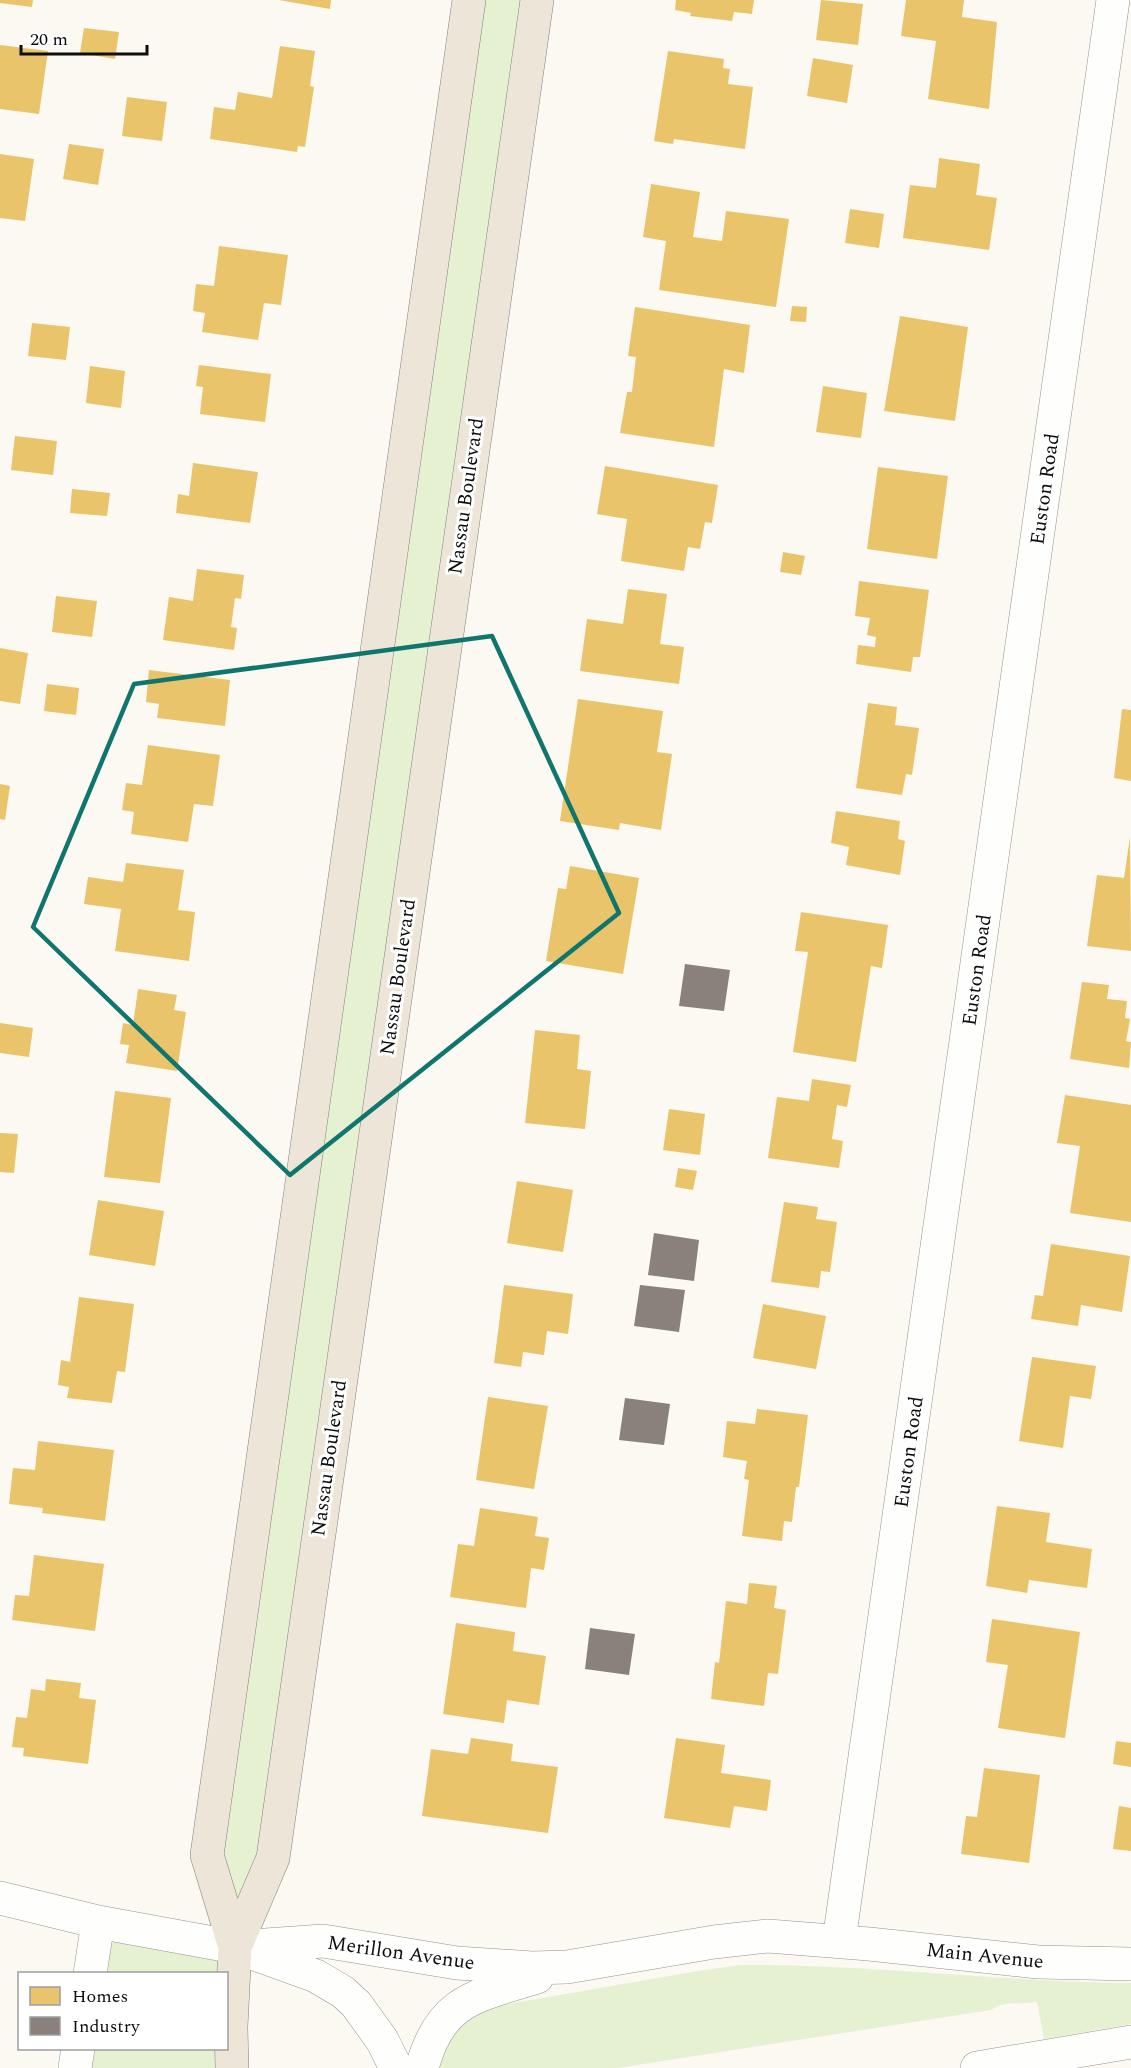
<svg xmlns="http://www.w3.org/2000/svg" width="1131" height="2068" viewBox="0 0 1131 2068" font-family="Spectral,serif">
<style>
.green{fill:#e6f1d2}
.homes{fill:#e9c46a}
.industry{fill:#8a817c}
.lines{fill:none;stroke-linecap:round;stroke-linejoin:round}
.minor-casing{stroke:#949390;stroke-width:34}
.major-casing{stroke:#81817d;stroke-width:34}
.minor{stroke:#fefefd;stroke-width:33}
.major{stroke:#ede6d8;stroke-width:33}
.marked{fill:none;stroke:#0f766e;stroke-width:4.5;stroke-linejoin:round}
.labels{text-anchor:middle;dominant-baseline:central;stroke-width:6;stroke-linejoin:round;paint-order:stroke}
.street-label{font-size:20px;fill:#0d0d0d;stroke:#fff}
</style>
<rect width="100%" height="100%" fill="#fbf9f2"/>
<!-- green -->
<path class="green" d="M 469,0 L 532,0 L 269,1858 L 233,1915 L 207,1855 Z
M 98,1922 L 235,1947 L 237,2068 L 75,2068 L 78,2049 L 226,2048 L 226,1974 L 90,1973 Z
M 740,1965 C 871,1964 1001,1982 1131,1983 L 1131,2024 L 1044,2039 L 1037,2002 C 1021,2005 1004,2000 991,2010 L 618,2068 L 436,2068 L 452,2030 L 480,2009 L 698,1971 Z"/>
<!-- homes -->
<path class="homes" d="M 0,0 L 33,0 L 32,7 L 0,3 Z
M 279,0 L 331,0 L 330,9 Z
M 676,0 L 754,0 L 752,14 L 734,12 L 732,21 L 690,16 L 691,13 L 675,10 Z
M 821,0 L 863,4 L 858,45 L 816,40 Z
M 906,0 L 964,0 L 962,17 L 997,22 L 989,109 L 928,99 L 936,41 L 901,36 Z
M 84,28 L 119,32 L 115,59 L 80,53 Z
M 0,45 L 48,51 L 39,114 L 0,109 Z
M 280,46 L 315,51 L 310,86 L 314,87 L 305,147 L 298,146 L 297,152 L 210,139 L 214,107 L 235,110 L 238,92 L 272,98 Z
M 668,51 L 724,59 L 723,68 L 730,69 L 728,84 L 753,87 L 745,149 L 674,139 L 673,144 L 654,141 Z
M 813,58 L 853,65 L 847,103 L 807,96 Z
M 127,97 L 167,102 L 162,141 L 122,136 Z
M 69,144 L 104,149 L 98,185 L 63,179 Z
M 0,154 L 34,159 L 25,221 L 0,218 Z
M 939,158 L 980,164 L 976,195 L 997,198 L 989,250 L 903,238 L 910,185 L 936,188 Z
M 651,184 L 700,192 L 693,237 L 722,241 L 726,211 L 789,219 L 776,307 L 659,290 L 666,241 L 643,237 Z
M 850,209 L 884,214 L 879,248 L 845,243 Z
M 219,246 L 288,255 L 281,305 L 264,303 L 258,340 L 202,332 L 205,313 L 193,311 L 196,284 L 214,286 Z
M 792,306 L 807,307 L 806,322 L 790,321 Z
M 635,307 L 750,325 L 744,373 L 724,369 L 714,447 L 620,433 L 627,392 L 632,392 L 636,357 L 628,356 Z
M 900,316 L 968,327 L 955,421 L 884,411 Z
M 32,323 L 70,327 L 66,360 L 28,356 Z
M 199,365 L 271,374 L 265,422 L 200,414 L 203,387 L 196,386 Z
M 90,366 L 125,371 L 121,408 L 86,403 Z
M 823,386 L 867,393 L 861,438 L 816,432 Z
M 15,436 L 57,441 L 53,475 L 11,470 Z
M 193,463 L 258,472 L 250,523 L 176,513 L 178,494 L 189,496 Z
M 605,466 L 718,485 L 712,523 L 705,522 L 700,549 L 688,547 L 684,571 L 621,561 L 627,519 L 597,514 Z
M 878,467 L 948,476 L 937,559 L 867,549 Z
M 72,489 L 110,493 L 107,516 L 70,513 Z
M 783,552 L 805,556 L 801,575 L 780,572 Z
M 197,569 L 244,575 L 241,599 L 235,598 L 231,627 L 237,628 L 234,650 L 163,640 L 169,597 L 193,601 Z
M 859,581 L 929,590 L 920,657 L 913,657 L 911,672 L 856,664 L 858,645 L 875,647 L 876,637 L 867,635 L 870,618 L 855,616 Z
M 628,589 L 667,594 L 660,644 L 684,647 L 679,684 L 580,671 L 587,619 L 623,624 Z
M 56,596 L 97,601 L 92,637 L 52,632 Z
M 0,648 L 28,653 L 20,704 L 0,701 Z
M 149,670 L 230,680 L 225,726 L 157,718 L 159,704 L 146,702 Z
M 47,684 L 79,688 L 76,715 L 44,711 Z
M 578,699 L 663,711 L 657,752 L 672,754 L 661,830 L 620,823 L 619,830 L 560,821 Z
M 868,703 L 897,707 L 895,725 L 919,728 L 912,775 L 906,774 L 902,795 L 856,788 Z
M 1122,709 L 1131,710 L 1131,781 L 1114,778 Z
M 148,745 L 220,755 L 213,806 L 194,804 L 188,842 L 131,834 L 134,812 L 122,810 L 126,783 L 142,785 Z
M 0,784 L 10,786 L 5,820 L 0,819 Z
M 836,811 L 900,821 L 898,839 L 905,841 L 900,875 L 846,865 L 849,847 L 831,843 Z
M 1130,837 L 1131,951 L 1087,946 L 1097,875 L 1124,878 Z
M 126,863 L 184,870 L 178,910 L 195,912 L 189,961 L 115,951 L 121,909 L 84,904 L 88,877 L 123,882 Z
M 570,866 L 639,878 L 623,974 L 546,961 L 558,888 L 566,889 Z
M 801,912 L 888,925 L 882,968 L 871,966 L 856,1062 L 793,1052 L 808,952 L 795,951 Z
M 1082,982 L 1109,985 L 1107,999 L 1127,1001 L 1125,1018 L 1130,1019 L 1126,1041 L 1131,1042 L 1129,1068 L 1070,1059 Z
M 138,989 L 177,995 L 174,1010 L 186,1012 L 177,1071 L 126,1063 L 129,1045 L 120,1044 L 123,1023 L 133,1025 Z
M 0,1023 L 33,1028 L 29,1057 L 0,1053 Z
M 535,1030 L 580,1035 L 577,1069 L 591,1071 L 585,1129 L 525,1123 Z
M 812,1079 L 851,1085 L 847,1107 L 837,1105 L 832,1139 L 843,1141 L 839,1168 L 768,1158 L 777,1097 L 809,1101 Z
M 115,1091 L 171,1098 L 160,1183 L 104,1177 Z
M 1065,1095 L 1131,1105 L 1131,1222 L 1070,1213 L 1080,1146 L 1057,1143 Z
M 669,1109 L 705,1114 L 700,1155 L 663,1150 Z
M 0,1133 L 18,1134 L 14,1173 L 0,1172 Z
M 678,1168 L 697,1171 L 693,1190 L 675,1187 Z
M 517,1181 L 573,1190 L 563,1252 L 507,1243 Z
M 98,1200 L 164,1211 L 155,1266 L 89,1255 Z
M 784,1202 L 818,1207 L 816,1219 L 837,1222 L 830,1272 L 821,1271 L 819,1288 L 771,1282 Z
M 1051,1244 L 1130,1256 L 1122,1312 L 1081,1305 L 1078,1326 L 1031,1319 L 1035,1295 L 1043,1296 Z
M 504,1285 L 573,1294 L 568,1334 L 547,1331 L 544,1355 L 523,1352 L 521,1367 L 494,1363 Z
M 79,1297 L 134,1304 L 125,1372 L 117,1371 L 112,1403 L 67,1398 L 69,1387 L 58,1385 L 61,1360 L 70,1362 Z
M 763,1304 L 826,1316 L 816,1369 L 753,1358 Z
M 1032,1357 L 1096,1366 L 1091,1399 L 1070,1396 L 1063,1448 L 1019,1441 Z
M 488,1397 L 548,1406 L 534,1489 L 476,1480 Z
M 757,1409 L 808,1415 L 799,1487 L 796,1487 L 792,1522 L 784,1521 L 782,1541 L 742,1536 L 749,1480 L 744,1479 L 747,1461 L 723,1457 L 727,1421 L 755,1424 Z
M 38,1441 L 114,1450 L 105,1521 L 42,1513 L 43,1508 L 9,1504 L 13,1468 L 35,1470 Z
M 997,1506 L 1050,1513 L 1046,1542 L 1092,1549 L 1087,1588 L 1029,1580 L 1027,1593 L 986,1586 Z
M 480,1508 L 538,1517 L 535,1536 L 549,1538 L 544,1570 L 531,1568 L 526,1608 L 450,1597 L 458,1544 L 474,1546 Z
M 34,1555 L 104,1564 L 95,1631 L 12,1620 L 15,1595 L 29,1596 Z
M 749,1583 L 777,1586 L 774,1608 L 786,1610 L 778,1674 L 768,1673 L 764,1706 L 711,1699 L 715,1662 L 719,1663 L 726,1601 L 747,1604 Z
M 992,1619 L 1080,1632 L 1065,1738 L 998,1728 L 1008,1665 L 986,1662 Z
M 456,1623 L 515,1632 L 513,1651 L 546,1656 L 539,1705 L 507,1700 L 504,1723 L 443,1714 Z
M 46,1679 L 81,1683 L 79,1698 L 96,1700 L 88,1764 L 23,1756 L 24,1748 L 12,1747 L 16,1717 L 27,1718 L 31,1689 L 45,1691 Z
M 471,1738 L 513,1744 L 511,1761 L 558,1767 L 548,1833 L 422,1816 L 431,1749 L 468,1754 Z
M 676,1738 L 725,1745 L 721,1773 L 771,1780 L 767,1811 L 734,1806 L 730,1828 L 664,1818 Z
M 1116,1741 L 1131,1743 L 1131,1767 L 1113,1764 Z
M 984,1768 L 1040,1775 L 1029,1863 L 961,1854 L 966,1816 L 977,1817 Z
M 1119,1806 L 1131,1808 L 1131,1851 L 1113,1849 Z"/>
<!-- industry -->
<path class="industry" d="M 685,964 L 730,970 L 724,1011 L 679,1006 Z
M 654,1233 L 699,1240 L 694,1281 L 648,1275 Z
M 640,1285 L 685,1290 L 679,1332 L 634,1326 Z
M 625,1398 L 670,1404 L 664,1445 L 619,1440 Z
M 590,1628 L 635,1634 L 629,1675 L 585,1669 Z"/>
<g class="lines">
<defs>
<path id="minor" d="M 0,1898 L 98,1922 L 235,1947 L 316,1976 L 343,1992 L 356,2004 L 382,2040 L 396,2068
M 839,1941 L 1113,0
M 235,1947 L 323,1941 L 457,1963 L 532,1968 L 567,1967 L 714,1942 L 768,1936 L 869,1944 L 1038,1962 L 1131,1964
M 90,1974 L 98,1922
M 75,2068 L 78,2048
M 422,2068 C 440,1999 476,1996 537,1977
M 977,2068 L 1131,2042"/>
<path id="major" d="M 235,1947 L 207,1855 L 469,0
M 232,2068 L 231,2027 L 235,1947 L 273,1858 L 537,0"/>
</defs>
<!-- minor casing -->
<use href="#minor" class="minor-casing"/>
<!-- major casing -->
<use href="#major" class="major-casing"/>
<!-- minor -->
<use href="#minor" class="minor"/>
<!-- major -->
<use href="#major" class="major"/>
</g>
<!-- marked area -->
<path class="marked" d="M 492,636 L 619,913 L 290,1175 L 33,927 L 134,684 Z"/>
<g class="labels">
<!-- street labels -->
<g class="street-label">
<text transform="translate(1045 489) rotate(-82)">Euston Road</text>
<text transform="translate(466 496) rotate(-82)">Nassau Boulevard</text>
<text transform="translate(977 970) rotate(-82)">Euston Road</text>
<text transform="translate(398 977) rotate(-82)">Nassau Boulevard</text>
<text transform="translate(909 1452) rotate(-82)">Euston Road</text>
<text transform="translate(329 1458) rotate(-82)">Nassau Boulevard</text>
<text transform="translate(401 1953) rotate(8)">Merillon Avenue</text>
<text transform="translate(985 1956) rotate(6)">Main Avenue</text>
</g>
</g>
<!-- legend -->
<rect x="18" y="1972" width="210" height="78" fill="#ffffff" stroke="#9e9e9e" stroke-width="1.5"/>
<rect x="30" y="1987" width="30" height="18" fill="#e9c46a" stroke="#9e9e9e" stroke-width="1.5"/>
<text x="72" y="2002" font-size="18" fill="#0d0d0d">Homes</text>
<rect x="30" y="2017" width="30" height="18" fill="#8a817c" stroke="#9e9e9e" stroke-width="1.5"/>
<text x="72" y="2032" font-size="18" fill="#0d0d0d">Industry</text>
<!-- scale -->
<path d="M21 45v9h126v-9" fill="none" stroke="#0d0d0d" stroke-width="3"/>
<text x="30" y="45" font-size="18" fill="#0d0d0d" stroke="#ffffff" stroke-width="4.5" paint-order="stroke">20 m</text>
</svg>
